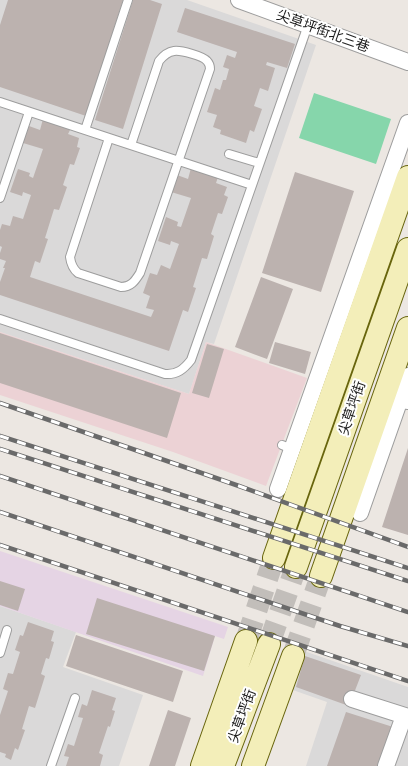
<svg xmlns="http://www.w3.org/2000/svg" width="408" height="766" viewBox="0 0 408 766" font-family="'Varela Round','Noto Sans SC',sans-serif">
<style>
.residential{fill:#dad9d9}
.commercial{fill:#ecd2d5}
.industrial{fill:#e5d4e4}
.pitch{fill:#86d6ab}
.building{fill:#bcb2af}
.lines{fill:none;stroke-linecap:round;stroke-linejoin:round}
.secondary-tunnel{stroke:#c2beba;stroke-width:22;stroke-dasharray:22 11;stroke-linecap:butt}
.lane-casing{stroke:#9d9d9d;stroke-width:10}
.street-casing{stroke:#9d9d9d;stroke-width:18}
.secondary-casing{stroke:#68650d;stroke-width:24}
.lane{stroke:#fff;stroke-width:8}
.street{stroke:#fff;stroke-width:16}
.secondary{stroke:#f3eeb9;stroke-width:22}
.rail-casing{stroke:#6a6a6a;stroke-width:4.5}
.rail{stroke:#fff;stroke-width:3;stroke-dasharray:9;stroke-linecap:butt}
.labels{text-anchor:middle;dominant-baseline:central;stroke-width:4;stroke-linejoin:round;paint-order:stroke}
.street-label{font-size:14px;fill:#1c1c1c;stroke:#fff}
</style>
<rect width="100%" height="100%" fill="#ece7e2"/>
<!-- residential -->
<path class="residential" d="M 0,0 L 187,0 L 316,45 L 214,344 L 206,342 L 189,394 L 0,332 Z
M 0,606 L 76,632 L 63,667 L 143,695 L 119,766 L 0,766 Z
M 304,651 L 408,687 L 408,766 L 306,766 L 327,702 L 290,689 Z"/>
<!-- commercial -->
<path class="commercial" d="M 0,332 L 189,394 L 206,342 L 307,378 L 266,486 L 173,452 L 0,395 Z"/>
<!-- industrial -->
<path class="industrial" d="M 0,551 L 228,627 L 224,639 L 215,636 L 203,676 L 0,606 Z"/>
<!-- pitch -->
<path class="pitch" d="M 314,93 L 391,119 L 376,164 L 299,138 Z"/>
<!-- building -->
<path class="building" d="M 8,0 L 123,0 L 86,116 L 0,87 L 0,25 Z
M 133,0 L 150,0 L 162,4 L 123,129 L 95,120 Z
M 185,8 L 295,44 L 287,68 L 267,62 L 266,65 L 275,68 L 268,91 L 260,88 L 254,106 L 262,109 L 254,132 L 250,130 L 246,143 L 220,134 L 221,130 L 213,127 L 217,115 L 207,112 L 215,88 L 220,90 L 223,80 L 226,80 L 229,69 L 223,67 L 227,55 L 235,58 L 237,52 L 177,32 Z
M 43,119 L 71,128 L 68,134 L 79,138 L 77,147 L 80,148 L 74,165 L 70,164 L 63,185 L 67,187 L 59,210 L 54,209 L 45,238 L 48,239 L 40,263 L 35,261 L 30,277 L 151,317 L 154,310 L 146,308 L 150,296 L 143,293 L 150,273 L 157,275 L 161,265 L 170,269 L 179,244 L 171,241 L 170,245 L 158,241 L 166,217 L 178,222 L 177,226 L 181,227 L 191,198 L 171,192 L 177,175 L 188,179 L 191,168 L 218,177 L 216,183 L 227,187 L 224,195 L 228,197 L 222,214 L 218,213 L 211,234 L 214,236 L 207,259 L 202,258 L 193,287 L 196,288 L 188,312 L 183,310 L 169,351 L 0,295 L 0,282 L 5,268 L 3,268 L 6,261 L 0,259 L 0,253 L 2,247 L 0,246 L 0,230 L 2,224 L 10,226 L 13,216 L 23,219 L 31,195 L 23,192 L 22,196 L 10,192 L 18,169 L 30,173 L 29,176 L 33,178 L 43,149 L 23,143 L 29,126 L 40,130 Z
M 295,172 L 354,191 L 321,292 L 262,273 Z
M 261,277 L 293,289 L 267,359 L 235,347 Z
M 0,333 L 181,393 L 167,438 L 0,383 Z
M 275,342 L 311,352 L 305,374 L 269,363 Z
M 207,344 L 224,349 L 209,398 L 192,393 Z
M 408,448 L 408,535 L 382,527 Z
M 0,581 L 25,589 L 18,611 L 0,605 Z
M 97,598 L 215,636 L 204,671 L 86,634 Z
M 28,622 L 54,631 L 51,641 L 54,642 L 49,659 L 46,658 L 41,674 L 45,676 L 35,708 L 29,706 L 22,729 L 25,730 L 18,750 L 15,748 L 11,760 L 5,757 L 6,754 L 0,752 L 0,715 L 8,691 L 3,689 L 8,673 L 13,674 L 20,652 L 15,650 L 20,635 L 23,636 Z
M 76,635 L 183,671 L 173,702 L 66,666 Z
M 305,656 L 361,675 L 349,706 L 296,687 Z
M 92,690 L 116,698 L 112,710 L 115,711 L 110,727 L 108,726 L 99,753 L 103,755 L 100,766 L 66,766 L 69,757 L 64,756 L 68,744 L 74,746 L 83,718 L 78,717 L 82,704 L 87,706 Z
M 168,710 L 191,718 L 175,766 L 149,766 Z
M 346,712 L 393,727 L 379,766 L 327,766 Z"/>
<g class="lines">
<!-- secondary-tunnel -->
<path class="secondary-tunnel" d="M 246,641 L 274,558
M 269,644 L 296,567
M 293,656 L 321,576"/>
<defs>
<path id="lane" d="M 0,102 L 252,185
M 85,130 L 128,0
M 109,138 L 70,257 C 71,265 73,269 78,273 L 121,287 C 131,287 135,281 140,273 L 210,69 C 210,66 209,63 207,61 C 203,56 181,50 174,51 C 167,52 163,56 159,61 L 131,145
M 229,154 L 259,163
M 0,198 L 29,112
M 0,319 L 165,374 C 177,375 184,369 191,360 L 308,25
M 282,445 L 292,449
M 0,653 L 7,630
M 51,766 L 75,698"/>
<path id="street" d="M 239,0 L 408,62
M 408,376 L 400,399 L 408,401
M 278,489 L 408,123
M 360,513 L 400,399
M 352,699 L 408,717
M 386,766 L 404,716"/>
<path id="secondary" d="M 274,558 L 408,177
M 296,567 L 408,249
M 321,576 L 408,328
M 202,766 L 246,641
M 223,766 L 269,644
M 253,766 L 293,656"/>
</defs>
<!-- lane casing -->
<use href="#lane" class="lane-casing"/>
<!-- street casing -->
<use href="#street" class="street-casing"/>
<!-- secondary casing -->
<use href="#secondary" class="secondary-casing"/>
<!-- lane -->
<use href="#lane" class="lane"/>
<!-- street -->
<use href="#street" class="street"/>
<!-- secondary -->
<use href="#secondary" class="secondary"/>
<defs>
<path id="rail" d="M 0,403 L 239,486 L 408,547
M 0,436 L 408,568
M 0,449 L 408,581
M 0,476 L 408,612
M 0,512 L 340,626 L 408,646
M 0,545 L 408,681"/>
</defs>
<!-- rail casing -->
<use href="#rail" class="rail-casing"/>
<!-- rail -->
<use href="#rail" class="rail"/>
</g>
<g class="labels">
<!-- street labels -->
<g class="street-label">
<text transform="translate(323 31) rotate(20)">尖草坪街北三巷</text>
<text transform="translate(352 408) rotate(-71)">尖草坪街</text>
<text transform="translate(242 716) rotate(-70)">尖草坪街</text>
</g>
</g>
</svg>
